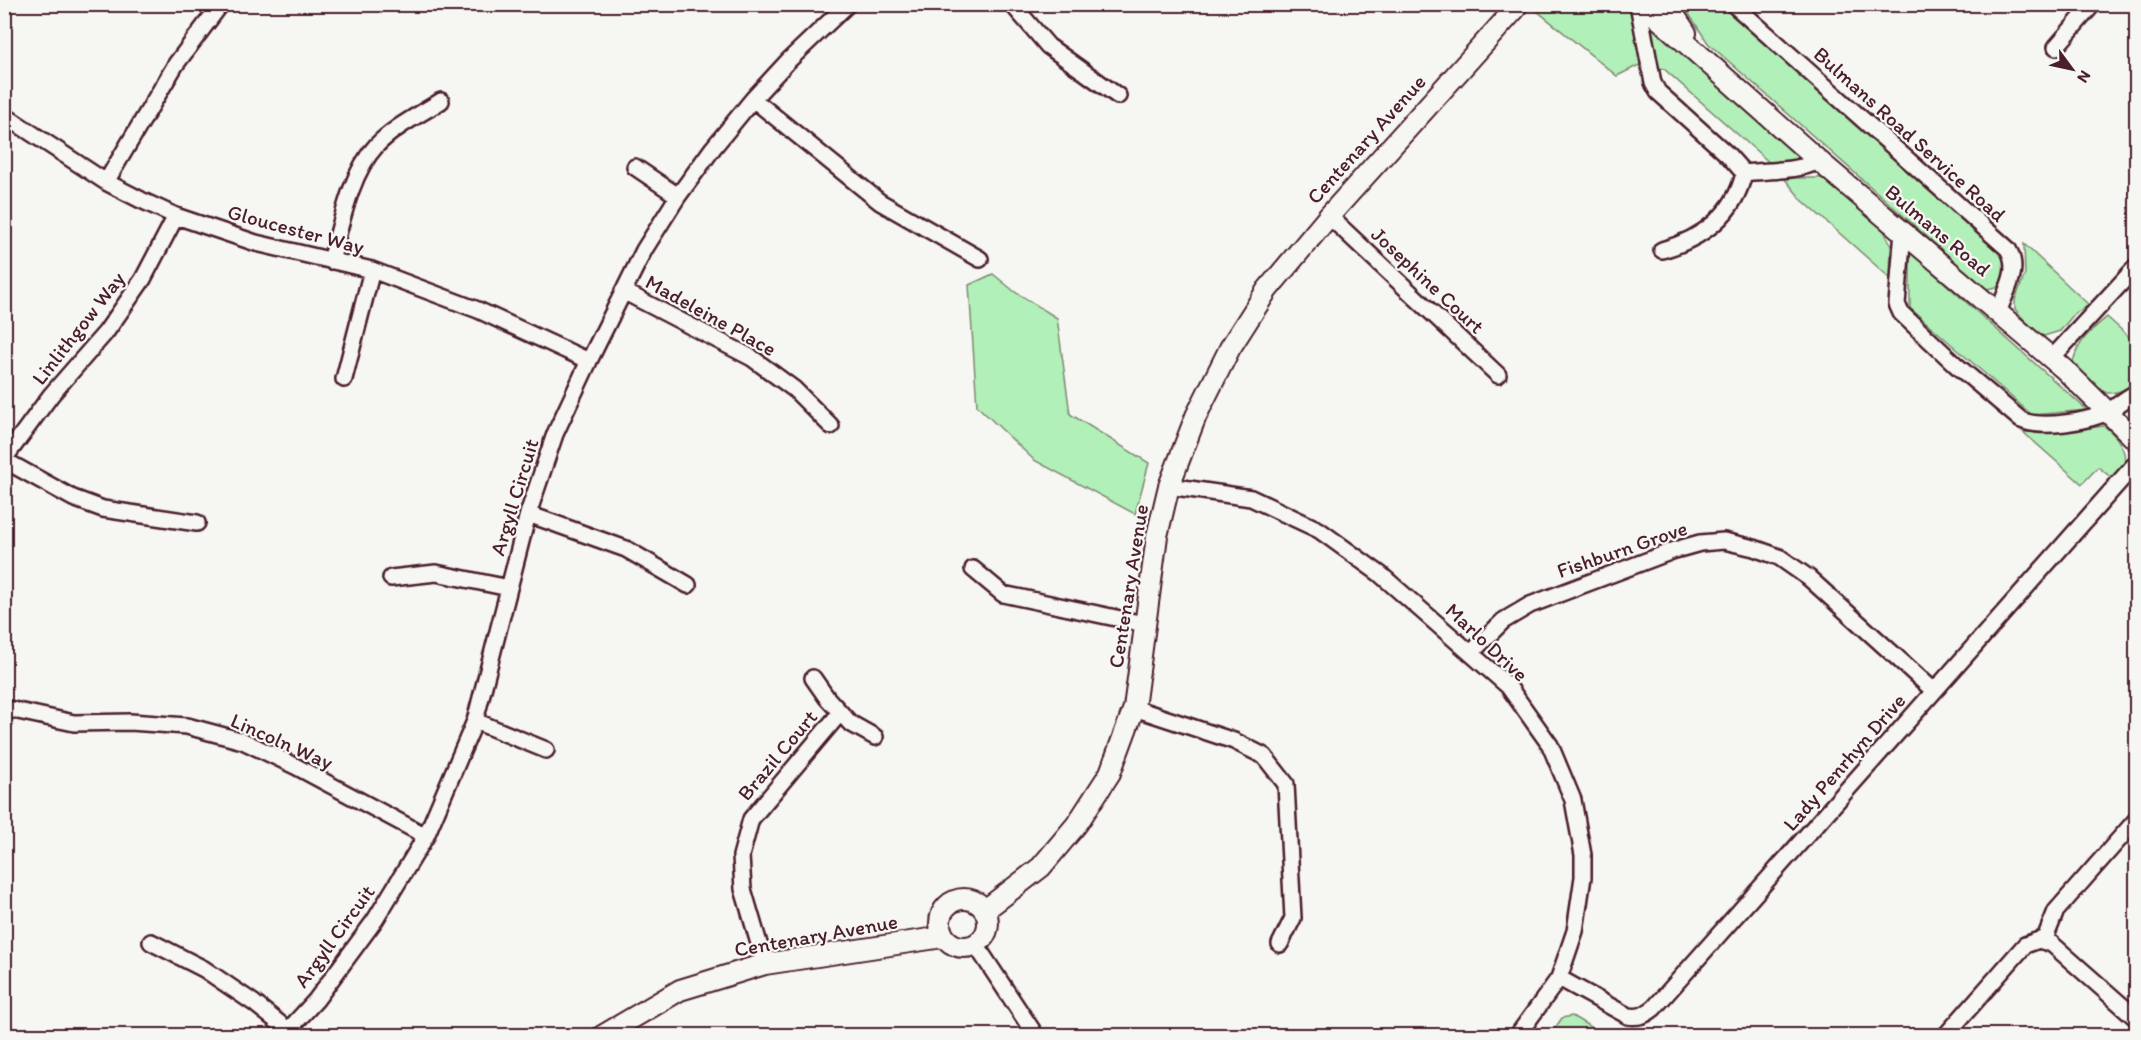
<svg xmlns="http://www.w3.org/2000/svg" width="2141" height="1040" viewBox="0 0 2141 1040" font-family="Itim,sans-serif">
<style>
.green{fill:#b1f0b8;stroke:#7e8872;stroke-width:1.5}
.lines{fill:none;stroke-linecap:round;stroke-linejoin:round}
.minor-casing{stroke:#4a1f2b;stroke-width:20}
.tertiary-casing{stroke:#4a1f2b;stroke-width:24}
.minor{stroke:#f6f6f2;stroke-width:15}
.tertiary{stroke:#f6f6f2;stroke-width:20}
.labels{text-anchor:middle;dominant-baseline:central;stroke-width:4.5;stroke-linejoin:round;paint-order:stroke}
.street-label{font-size:21px;fill:#4a1f2b;stroke:#f6f6f2}
</style>
<rect width="100%" height="100%" fill="#f6f6f2"/>
<filter id="ink" filterUnits="userSpaceOnUse"><feTurbulence type="fractalNoise" baseFrequency=".0167" numOctaves="2"/><feDisplacementMap in="SourceGraphic" scale="12" xChannelSelector="R" yChannelSelector="G"/><feConvolveMatrix kernelMatrix="1 2 1 2 8 2 1 2 1" color-interpolation-filters="sRGB"/></filter>
<g filter="url(#ink)">
<!-- green -->
<path class="green" d="M 1545,5 L 1632,5 L 1800,158 L 1787,163 L 1771,164 L 1664,69 L 1641,64 L 1617,76 L 1536,10 Z
M 1683,5 L 1724,5 L 2003,253 C 2008,267 2008,275 1997,287 L 1986,289 L 1708,43 Z
M 1784,178 L 1822,178 L 1882,227 L 1891,245 L 1890,278 L 1802,200 Z
M 2024,244 L 2089,305 L 2074,314 L 2060,331 L 2044,336 L 2031,328 L 2015,309 L 2015,300 L 2025,274 Z
M 1910,252 L 2087,410 L 2032,415 L 1910,308 Z
M 993,274 L 1015,292 L 1057,318 L 1070,414 L 1149,463 L 1135,514 L 1034,460 L 977,406 L 969,285 Z
M 2107,317 L 2136,343 L 2136,385 C 2128,388 2117,394 2108,393 C 2095,390 2079,372 2073,361 C 2080,339 2090,331 2107,317 Z
M 2104,426 C 2120,438 2137,463 2112,478 L 2098,467 L 2082,484 L 2023,432 L 2052,433 Z
M 1572,1016 L 1604,1035 L 1550,1035 L 1562,1018 Z"/>
<g class="lines">
<defs>
<path id="minor" d="M 1012,4 L 1048,46 L 1118,96
M 1638,4 L 1653,83 L 1658,92 L 1728,155 L 1744,173 C 1769,170 1796,172 1819,161
M 1733,4 L 2008,249 C 2021,271 2005,291 1998,313
M 2056,47 L 2093,4
M 753,99 L 880,202 L 980,259
M 4,115 L 106,182 L 141,200 L 176,216 L 256,243 L 372,270 L 478,310 L 589,361
M 635,167 L 678,196
M 106,182 L 176,64 L 221,4
M 1329,216 L 1498,375
M 1903,231 L 1897,304 L 1901,313 L 1956,365 L 2021,420 C 2041,429 2089,422 2109,411 C 2118,405 2126,398 2136,393
M 1662,250 C 1702,239 1735,214 1744,173
M 331,261 C 341,225 350,174 376,146 C 394,127 419,115 441,101
M 623,291 L 752,358 L 794,389 L 831,426
M 2051,359 L 2136,267
M 344,379 L 372,270
M 4,459 L 51,395 L 106,332 L 143,279 L 176,216
M 4,460 L 73,498 L 103,509 L 197,523
M 1169,486 L 1251,498 L 1319,530 L 1380,574 L 1508,686 L 1550,745 L 1573,800 L 1583,855 L 1583,877 L 1575,931 L 1559,978 L 1517,1036
M 528,514 L 626,549 L 688,585
M 973,569 L 1003,594 L 1144,624
M 391,578 L 436,573 L 509,588
M 1471,653 L 1503,621 L 1530,605 L 1675,550 L 1700,543 L 1724,541 L 1754,548 L 1779,557 L 1809,578 L 1934,691
M 813,678 L 827,698 L 850,723 L 875,737
M 4,708 L 74,723 L 130,722 L 187,726 L 243,741 L 295,766 L 426,836
M 1134,708 L 1234,741 L 1264,756 L 1286,784 L 1293,918 L 1280,944
M 475,721 L 546,750
M 2044,941 L 2056,911 L 2136,820
M 151,942 L 204,969 L 254,1003 L 288,1030
M 976,945 L 1036,1036
M 765,964 L 743,889 L 741,856 L 751,819 L 840,713
M 1559,978 L 1628,1016 C 1639,1018 1645,1015 1654,1008 L 2136,463
M 283,1036 L 316,1000 L 375,920 L 426,836 L 475,721 L 528,514 L 555,434 L 589,361 L 644,250 L 678,196 L 713,148 L 753,99 L 788,61 L 848,4
M 1945,1036 L 2025,945 L 2039,940 L 2052,944 L 2136,1018"/>
<path id="tertiary" d="M 1642,4 L 1819,161 L 2063,368 L 2136,440
M 1667,4 L 1686,33
M940 923a24 24 0 1 1 48 0a24 24 0 1 1-48 0Z
M 985,910 L 1041,867 L 1077,824 L 1110,773 L 1134,708 L 1157,536 L 1169,486 L 1196,416 L 1230,348 L 1267,290 L 1329,216 L 1515,9 L 1517,4
M 602,1036 L 680,990 L 765,964 L 943,937"/>
</defs>
<!-- minor casing -->
<use href="#minor" class="minor-casing"/>
<!-- tertiary casing -->
<use href="#tertiary" class="tertiary-casing"/>
<!-- minor -->
<use href="#minor" class="minor"/>
<!-- tertiary -->
<use href="#tertiary" class="tertiary"/>
</g>
</g>
<g class="labels">
<!-- street labels -->
<g class="street-label">
<text transform="translate(1910 134) rotate(42)">Bulmans Road Service Road</text>
<text transform="translate(1366 139) rotate(-48)">Centenary Avenue</text>
<text transform="translate(296 229) rotate(15)">Gloucester Way</text>
<text transform="translate(1938 230) rotate(40)">Bulmans Road</text>
<text transform="translate(1428 280) rotate(43)">Josephine Court</text>
<text transform="translate(711 315) rotate(29)">Madeleine Place</text>
<text transform="translate(78 328) rotate(-52)">Linlithgow Way</text>
<text transform="translate(514 497) rotate(-73)">Argyll Circuit</text>
<text transform="translate(1622 549) rotate(-19)">Fishburn Grove</text>
<text transform="translate(1128 586) rotate(-81)">Centenary Avenue</text>
<text transform="translate(1487 642) rotate(43)">Marlo Drive</text>
<text transform="translate(282 741) rotate(24)">Lincoln Way</text>
<text transform="translate(777 755) rotate(-50)">Brazil Court</text>
<text transform="translate(1844 762) rotate(-49)">Lady Penrhyn Drive</text>
<text transform="translate(816 935) rotate(-10)">Centenary Avenue</text>
<text transform="translate(334 936) rotate(-54)">Argyll Circuit</text>
</g>
</g>
<!-- margin -->
<rect width="2141" height="1040" fill="none" stroke="#f6f6f2" stroke-width="24"/>
<rect x="12" y="12" width="2117" height="1016" fill="none" stroke="#4a1f2b" stroke-width="2" filter="url(#ink)"/>
<!-- north arrow -->
<g transform="translate(2072 69) rotate(123)" stroke="#f6f6f2" stroke-width="4.5" paint-order="stroke">
<path d="M0-4.5L10 22L0 15L-10 22Z" fill="#4a1f2b"/>
<text y="-9" font-size="16" font-weight="bold" text-anchor="middle" fill="#4a1f2b">N</text>
</g>
</svg>
